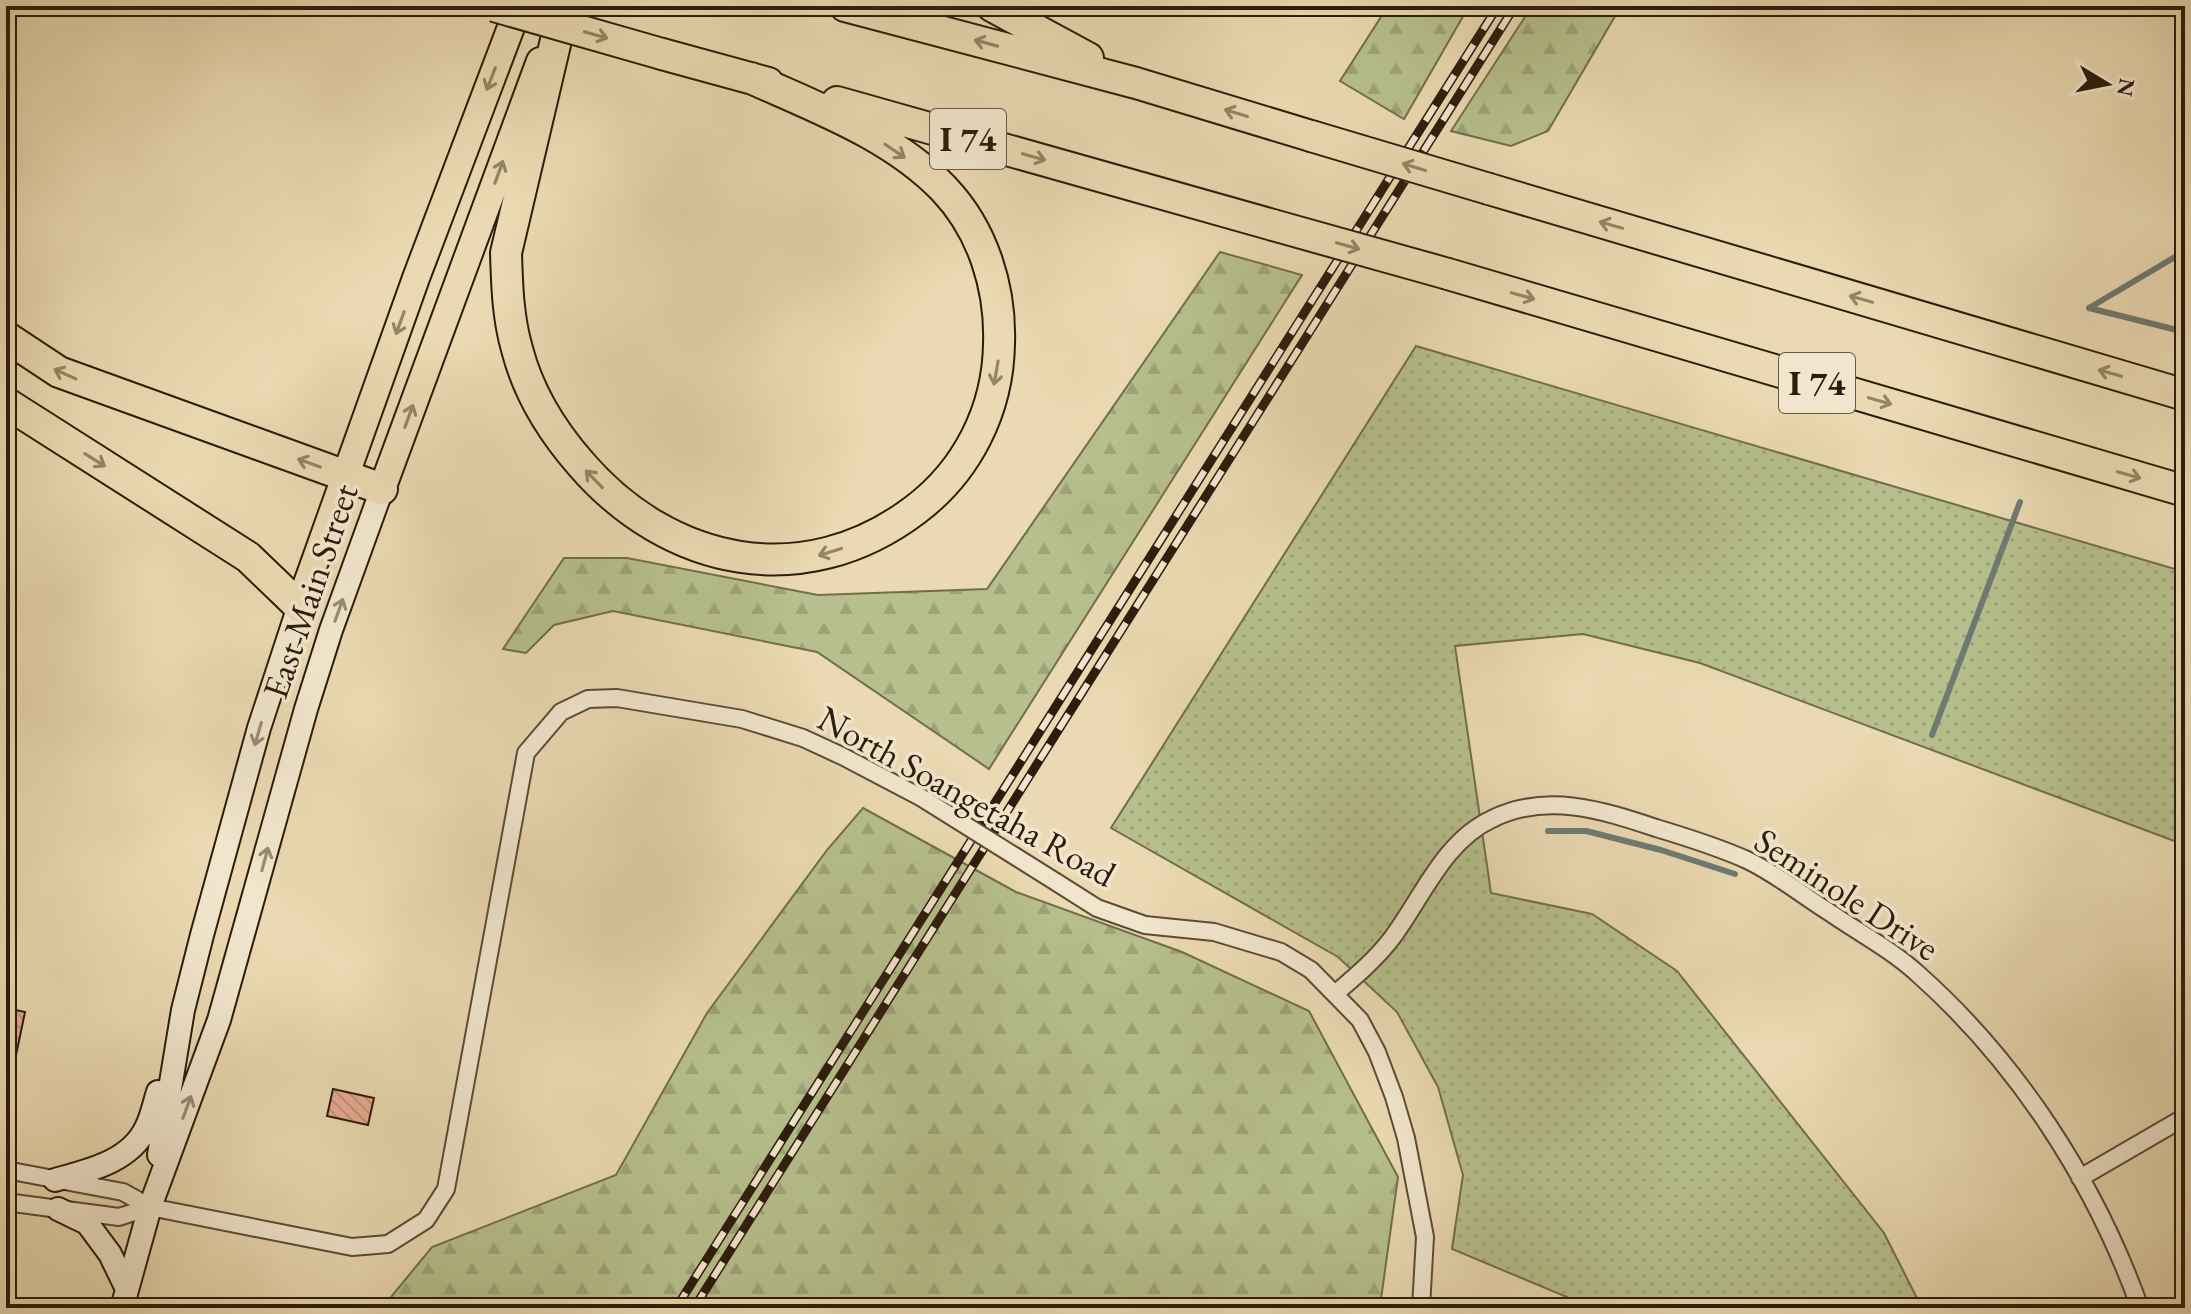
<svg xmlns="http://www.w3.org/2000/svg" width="2191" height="1314" viewBox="0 0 2191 1314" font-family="'EB Garamond',serif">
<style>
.grass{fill:url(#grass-dots);stroke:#726e4c;stroke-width:2}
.forest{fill:url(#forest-firs);stroke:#726e4c;stroke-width:2}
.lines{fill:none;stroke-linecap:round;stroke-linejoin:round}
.stream{stroke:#6f7a72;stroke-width:6}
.building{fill:url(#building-back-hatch);stroke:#2d1c0c;stroke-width:2}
.street-casing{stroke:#5c4b36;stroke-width:20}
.secondary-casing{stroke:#2d1c0c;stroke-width:26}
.primary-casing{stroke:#2d1c0c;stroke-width:30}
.highway-casing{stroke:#2d1c0c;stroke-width:34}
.street{stroke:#f1e6cd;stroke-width:16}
.secondary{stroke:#f1e6cd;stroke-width:22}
.primary{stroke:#ead9b2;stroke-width:26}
.highway{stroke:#ead9b2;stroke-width:30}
.rail-casing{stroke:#2d1c0c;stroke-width:9}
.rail{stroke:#f1e6cd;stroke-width:6;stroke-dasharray:18;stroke-linecap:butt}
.street-bridge-casing{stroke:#5c4b36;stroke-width:20;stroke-linecap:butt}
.highway-bridge-casing{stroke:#2d1c0c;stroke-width:34;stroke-linecap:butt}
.street-bridge{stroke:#f1e6cd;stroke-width:16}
.highway-bridge{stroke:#ead9b2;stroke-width:30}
.oneway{stroke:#958467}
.oneway2{stroke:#998b76}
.labels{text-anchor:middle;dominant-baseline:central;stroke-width:7;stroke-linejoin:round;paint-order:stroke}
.shield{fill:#f1e6cd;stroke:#685946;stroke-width:2}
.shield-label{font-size:34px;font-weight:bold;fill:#2d1c0c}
.street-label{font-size:36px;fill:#2d1c0c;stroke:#f1e6cd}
</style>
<defs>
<pattern id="grass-dots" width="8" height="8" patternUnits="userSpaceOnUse" patternTransform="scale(2)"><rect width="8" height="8" fill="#b6bf8d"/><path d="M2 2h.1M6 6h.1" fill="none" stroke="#9da478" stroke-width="1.8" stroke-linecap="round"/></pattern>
<pattern id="forest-firs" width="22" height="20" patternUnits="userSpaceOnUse" patternTransform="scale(2)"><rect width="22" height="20" fill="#b6bf8d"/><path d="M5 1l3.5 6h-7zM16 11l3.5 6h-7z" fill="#9da478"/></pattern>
<pattern id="building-back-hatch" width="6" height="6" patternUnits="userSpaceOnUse" patternTransform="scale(2)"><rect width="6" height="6" fill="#e7ac94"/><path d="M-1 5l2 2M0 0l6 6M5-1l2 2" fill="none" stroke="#c6937e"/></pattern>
</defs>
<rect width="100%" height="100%" fill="#ead9b2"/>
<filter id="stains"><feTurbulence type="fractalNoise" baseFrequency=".0025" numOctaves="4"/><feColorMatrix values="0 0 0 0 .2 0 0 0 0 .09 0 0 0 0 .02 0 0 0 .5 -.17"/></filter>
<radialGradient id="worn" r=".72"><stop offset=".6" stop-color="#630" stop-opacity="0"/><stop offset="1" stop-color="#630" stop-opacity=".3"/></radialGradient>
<!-- grass -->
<path class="grass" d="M 1416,346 L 2185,572 L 2185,845 L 1700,663 L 1583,634 L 1455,646 L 1491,893 L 1592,914 L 1677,971 L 1884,1233 L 1922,1308 L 1575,1308 L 1567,1297 L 1452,1249 L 1463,1175 L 1438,1087 L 1397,1012 L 1338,957 L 1111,828 Z"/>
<!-- forest -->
<path class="forest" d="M 1388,6 L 1469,6 L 1404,119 L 1340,81 Z
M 1532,6 L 1621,6 L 1548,131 L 1511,146 L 1451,131 Z
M 1220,252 L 1302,275 L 989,769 L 817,652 L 613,611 L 554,625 L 526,653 L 503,649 L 564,558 L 627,558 L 818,595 L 987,589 Z
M 863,808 L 1016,892 L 1182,952 L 1309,1011 L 1398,1177 L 1381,1299 L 1349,1308 L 382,1308 L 432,1247 L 616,1175 L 707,1013 L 827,850 Z"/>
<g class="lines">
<!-- stream -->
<path class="stream" d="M 2089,308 L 2180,254 L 2185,248
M 2089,308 L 2185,332
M 1932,735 L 2020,502
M 1548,831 L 1586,831 L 1661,850 L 1735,874"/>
</g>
<!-- building -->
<path class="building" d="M 6,1008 L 25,1012 L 14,1065 L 6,1064 Z
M 333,1089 L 374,1098 L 368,1125 L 327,1116 Z"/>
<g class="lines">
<defs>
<path id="street" d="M 1056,882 L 1097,908 L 1145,925 L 1214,932 L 1281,952 L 1311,970 L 1360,1020 L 1377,1052 L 1394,1097 L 1406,1138 L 1425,1237 L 1421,1308
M 1336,993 C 1356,976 1376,959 1392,938 C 1422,898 1444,841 1492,819 C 1546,792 1602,810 1656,828 C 1686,837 1718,847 1747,860 C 1775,873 1802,895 1829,912 C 1858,932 1892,950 1918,974 C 2018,1063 2095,1182 2140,1308
M 6,1170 L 123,1192 L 150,1207 L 352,1247 L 388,1244 L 426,1220 L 446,1189 L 526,753 L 561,712 L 588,699 L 617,698 L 742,719 L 803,738 L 842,756 L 922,798
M 2080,1178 L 2185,1117
M 6,1202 L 119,1217 L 150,1207"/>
<path id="secondary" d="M 159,1155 L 183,1010 L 202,935 L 259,728 L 299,606
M 55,1180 C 87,1171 130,1162 146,1128 C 152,1117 154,1104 158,1092
M 58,1209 L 87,1223 L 110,1254 L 127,1289
M 122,1308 L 150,1207 L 219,1020 L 306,709 L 331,630 L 382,489"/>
<path id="primary" d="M 382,489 L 540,61
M 299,606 L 416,278 L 519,6"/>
<path id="highway" d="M 564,6 L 506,253 C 507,286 508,318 517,349 C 528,392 552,431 581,464 C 669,566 804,594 915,510 C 967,471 998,410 999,344 C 1001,288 983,230 944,189 C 892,135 817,108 751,78
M 845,6 L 1136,83 L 1311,136
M 992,6 L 1088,58
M 662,54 L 768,83
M 837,102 L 1273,225
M 1489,189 L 2185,395
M 1448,274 L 2185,491
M 6,337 L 59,372 L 382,489
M 6,403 L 248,557 L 299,606"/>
</defs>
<!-- street casing -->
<use href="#street" class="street-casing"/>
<!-- secondary casing -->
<use href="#secondary" class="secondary-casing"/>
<!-- primary casing -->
<use href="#primary" class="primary-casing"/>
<!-- highway casing -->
<use href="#highway" class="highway-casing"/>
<!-- street -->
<use href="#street" class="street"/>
<!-- secondary -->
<use href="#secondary" class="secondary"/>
<!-- primary -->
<use href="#primary" class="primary"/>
<!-- highway -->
<use href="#highway" class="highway"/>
<defs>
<path id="rail" d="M 676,1308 L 1498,6
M 694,1308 L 1515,6"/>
</defs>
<!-- rail casing -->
<use href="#rail" class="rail-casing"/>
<!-- rail -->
<use href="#rail" class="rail"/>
<defs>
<path id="street-bridge" d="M 922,798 L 1056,882"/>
<path id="highway-bridge" d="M 494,6 L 662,54
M 1311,136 L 1489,189
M 1273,225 L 1448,274"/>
</defs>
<!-- street-bridge casing -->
<use href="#street-bridge" class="street-bridge-casing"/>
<!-- highway-bridge casing -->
<use href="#highway-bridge" class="highway-bridge-casing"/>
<!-- street-bridge -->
<use href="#street-bridge" class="street-bridge"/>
<!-- highway-bridge -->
<use href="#highway-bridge" class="highway-bridge"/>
</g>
<!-- one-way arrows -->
<defs><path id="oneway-shaft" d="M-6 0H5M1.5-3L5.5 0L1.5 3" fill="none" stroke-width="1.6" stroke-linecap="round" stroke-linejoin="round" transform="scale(2)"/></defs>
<g class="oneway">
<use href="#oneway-shaft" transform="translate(596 35) rotate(16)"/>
<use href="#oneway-shaft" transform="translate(986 43) rotate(-165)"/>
<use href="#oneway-shaft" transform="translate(491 79) rotate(111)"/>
<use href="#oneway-shaft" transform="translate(1236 113) rotate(-163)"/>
<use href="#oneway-shaft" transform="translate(895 151) rotate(34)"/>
<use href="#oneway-shaft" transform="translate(1034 157) rotate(16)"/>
<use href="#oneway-shaft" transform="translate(1414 167) rotate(-163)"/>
<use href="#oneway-shaft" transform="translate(499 172) rotate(-70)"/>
<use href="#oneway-shaft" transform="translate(1611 225) rotate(-164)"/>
<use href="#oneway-shaft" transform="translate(1348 246) rotate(16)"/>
<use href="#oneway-shaft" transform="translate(1523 296) rotate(16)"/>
<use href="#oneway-shaft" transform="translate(1861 299) rotate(-164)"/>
<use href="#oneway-shaft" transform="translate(400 323) rotate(110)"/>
<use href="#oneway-shaft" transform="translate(996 373) rotate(100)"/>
<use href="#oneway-shaft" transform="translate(2110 373) rotate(-164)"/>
<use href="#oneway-shaft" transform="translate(65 374) rotate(-156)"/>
<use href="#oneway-shaft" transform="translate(1880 401) rotate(16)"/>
<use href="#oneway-shaft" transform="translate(409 416) rotate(-70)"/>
<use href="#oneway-shaft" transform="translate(95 460) rotate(32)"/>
<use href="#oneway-shaft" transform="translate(309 463) rotate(-160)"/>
<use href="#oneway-shaft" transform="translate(2129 475) rotate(16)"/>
<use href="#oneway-shaft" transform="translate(594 479) rotate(-134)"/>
<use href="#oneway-shaft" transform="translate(830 552) rotate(163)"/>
</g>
<g class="oneway2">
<use href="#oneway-shaft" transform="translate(339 610) rotate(-70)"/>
<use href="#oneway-shaft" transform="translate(258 734) rotate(106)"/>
<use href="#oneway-shaft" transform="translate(265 859) rotate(-75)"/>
<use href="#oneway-shaft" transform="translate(187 1107) rotate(-70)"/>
</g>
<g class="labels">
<!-- shield labels -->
<g class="shield">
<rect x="930" y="109" width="76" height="60" rx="6"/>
<rect x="1779" y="353" width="76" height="60" rx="6"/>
</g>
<g class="shield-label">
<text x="968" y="139">I 74</text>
<text x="1817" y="383">I 74</text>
</g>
<!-- street labels -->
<g class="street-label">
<text transform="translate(310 591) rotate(-71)">East Main Street</text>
<text transform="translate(967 796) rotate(29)">North Soangetaha Road</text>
<text transform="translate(1847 894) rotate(33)">Seminole Drive</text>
</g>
</g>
<!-- margin -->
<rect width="2191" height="1314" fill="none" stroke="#ead9b2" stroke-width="32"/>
<rect x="8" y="8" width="2175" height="1298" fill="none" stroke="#2d1c0c" stroke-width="4"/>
<rect x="16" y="16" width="2159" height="1282" fill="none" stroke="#2d1c0c" stroke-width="2"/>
<!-- north arrow -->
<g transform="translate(2107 84) rotate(100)" stroke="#f1e6cd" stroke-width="6" paint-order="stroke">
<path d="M0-6L14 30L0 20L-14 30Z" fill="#2d1c0c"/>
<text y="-12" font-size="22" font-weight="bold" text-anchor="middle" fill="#2d1c0c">N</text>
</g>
<rect width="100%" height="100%" filter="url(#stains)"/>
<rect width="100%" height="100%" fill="url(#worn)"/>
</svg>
